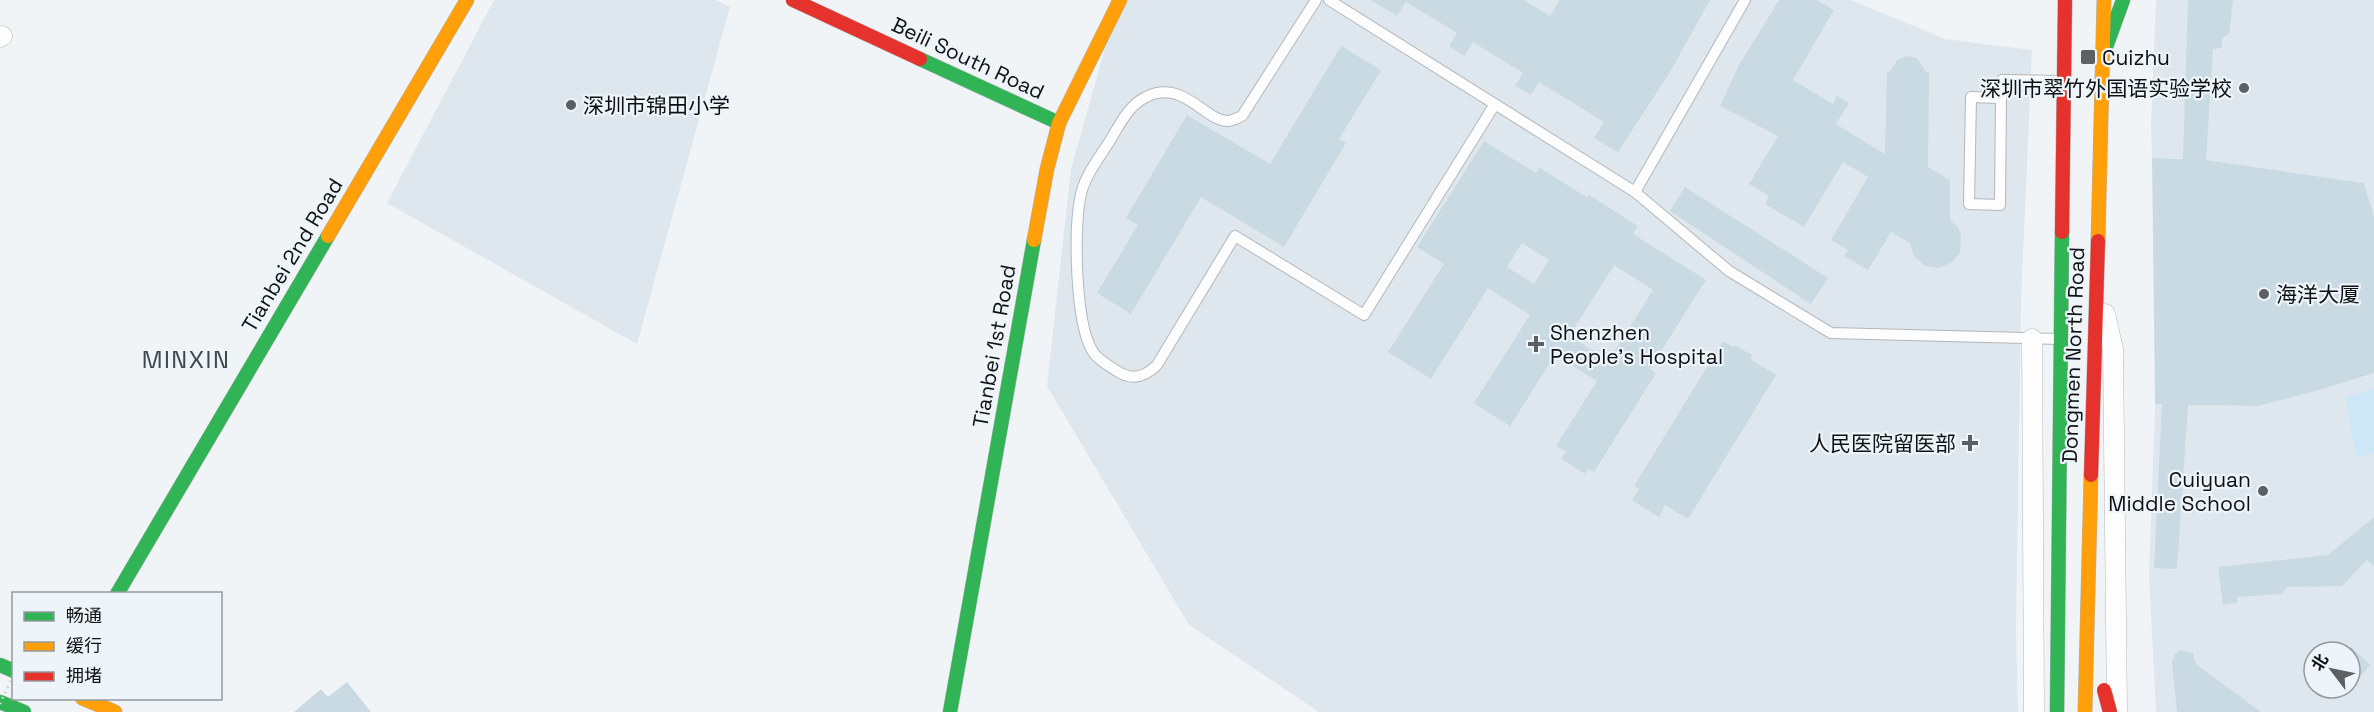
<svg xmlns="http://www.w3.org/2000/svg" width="2374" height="712" viewBox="0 0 2374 712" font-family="'Space Grotesk','Noto Sans SC',sans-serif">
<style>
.built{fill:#dee7ed;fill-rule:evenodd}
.green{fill:#cee7f7}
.building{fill:#c9dae3;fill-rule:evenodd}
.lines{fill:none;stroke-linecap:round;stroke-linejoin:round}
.lane-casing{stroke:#b4b7b9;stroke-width:12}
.street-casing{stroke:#b4b7b9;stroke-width:21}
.fast-casing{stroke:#b4b7b9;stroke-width:15}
.slow-casing{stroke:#b4b7b9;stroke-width:15}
.jam-casing{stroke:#b4b7b9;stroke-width:15}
.lane{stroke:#fdfdfe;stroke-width:10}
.street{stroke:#fdfdfe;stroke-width:20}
.fast{stroke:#30b455;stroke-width:14}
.slow{stroke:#ff9f0a;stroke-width:14}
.jam{stroke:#e5322d;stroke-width:14}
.jam-bridge-casing{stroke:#b4b7b9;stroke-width:15;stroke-linecap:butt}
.path-bridge{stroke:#d0d0d1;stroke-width:3;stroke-dasharray:1.5 4.5;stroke-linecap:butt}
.jam-bridge{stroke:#e5322d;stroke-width:14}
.poi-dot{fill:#5d6062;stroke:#eef5fa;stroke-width:2}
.labels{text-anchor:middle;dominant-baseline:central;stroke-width:4.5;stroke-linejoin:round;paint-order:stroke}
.poi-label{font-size:21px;fill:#0e1012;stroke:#eef5fa;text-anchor:start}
.street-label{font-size:21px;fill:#0e1012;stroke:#eef5fa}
.quarter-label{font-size:24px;letter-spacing:1.5px;fill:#41484b;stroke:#eef5fa}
</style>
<rect width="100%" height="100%" fill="#f1f4f7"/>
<!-- built -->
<path class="built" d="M 494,0 L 716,0 L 730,7 L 637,344 L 387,203 Z
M 1129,0 L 1851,0 L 1945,39 L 2032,50 L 2021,301 L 2016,628 L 2018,712 L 1319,712 L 1189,625 L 1047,386 L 1071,169 L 1107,41 Z
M 2156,0 L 2374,0 L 2374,216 L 2364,183 L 2199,159 L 2152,158 L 2151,125 Z
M 2374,373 L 2374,712 L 2156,712 L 2149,575 L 2155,404 L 2258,406 L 2323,389 ZM 2314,652 L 2350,652 L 2350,688 L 2314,688 Z"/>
<!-- green -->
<path class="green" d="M 2374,389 L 2374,453 L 2356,457 L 2345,396 Z"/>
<!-- building -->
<path class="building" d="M 1371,0 L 1524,0 L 1550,16 L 1560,0 L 1710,0 L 1670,72 L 1618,152 L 1594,138 L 1604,122 L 1539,82 L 1531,95 L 1515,86 L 1523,73 L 1473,42 L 1464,56 L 1449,46 L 1457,33 L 1406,2 L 1397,16 Z
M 1779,0 L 1817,0 L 1834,10 L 1793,80 L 1833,104 L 1837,96 L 1849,103 L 1836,124 L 1885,154 L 1887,72 L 1890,72 L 1897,60 L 1907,56 L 1917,58 L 1926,72 L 1929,73 L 1928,167 L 1950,180 L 1950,220 L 1958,227 L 1961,236 L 1960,253 L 1951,263 L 1939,268 L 1925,266 L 1914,256 L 1910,243 L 1891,232 L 1868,270 L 1844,256 L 1848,250 L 1831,240 L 1868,177 L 1843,162 L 1804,227 L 1765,204 L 1769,196 L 1749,184 L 1778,136 L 1720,106 L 1739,65 Z
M 2188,0 L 2233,0 L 2229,34 L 2222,38 L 2222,48 L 2213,49 L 2206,160 L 2364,183 L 2374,216 L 2374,373 L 2323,389 L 2258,406 L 2188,405 L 2177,569 L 2154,568 L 2162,404 L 2155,404 L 2152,158 L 2183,159 Z
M 1341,46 L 1381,70 L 1339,139 L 1346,143 L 1284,247 L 1201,197 L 1131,314 L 1097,293 L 1138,225 L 1126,218 L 1187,115 L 1270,164 Z
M 1484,141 L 1536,173 L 1539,167 L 1588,198 L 1589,195 L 1638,226 L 1633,234 L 1706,280 L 1650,369 L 1656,373 L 1594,472 L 1588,469 L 1585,474 L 1561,459 L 1566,452 L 1556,446 L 1597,381 L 1555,355 L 1510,426 L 1474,403 L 1530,315 L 1488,288 L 1431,379 L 1388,352 L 1444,264 L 1417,247 ZM 1522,243 L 1549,260 L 1534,284 L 1507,267 ZM 1614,265 L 1653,290 L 1609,360 L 1569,336 Z
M 1685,187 L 1828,278 L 1811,304 L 1670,211 Z
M 1723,341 L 1733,347 L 1734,345 L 1752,355 L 1750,359 L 1776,375 L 1688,519 L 1665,505 L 1659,517 L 1632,500 L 1639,489 L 1634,486 Z
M 2374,517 L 2374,566 L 2367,560 L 2342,586 L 2287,587 L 2282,594 L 2237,597 L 2237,603 L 2223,605 L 2218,567 L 2328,555 Z
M 2350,646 L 2370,665 L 2350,689 Z
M 2181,650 L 2193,653 L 2196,664 L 2261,712 L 2177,712 L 2172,662 L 2175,654 Z
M 347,682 L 371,712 L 294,712 L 321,689 L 328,697 Z"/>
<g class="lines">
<defs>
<path id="lane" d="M 1316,0 L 1242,116 C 1238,118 1233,120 1229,121 C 1206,123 1184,78 1146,97 C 1129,105 1120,124 1111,139 C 1100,157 1083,177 1080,199 C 1074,231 1075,324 1093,352 C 1098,360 1109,366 1117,371 C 1132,381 1145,377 1157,365 L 1235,236 L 1364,315 L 1495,104
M 1329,0 L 1635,192 L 1729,271 L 1831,333 L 2058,339
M 2001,98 L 1971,97 L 1969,204 L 2000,205 L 2001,98 L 2002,80 L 2061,81
M 1635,192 L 1745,0"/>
<path id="street" d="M 0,37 L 2,36
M 2105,314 L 2113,349 L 2117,709
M 2032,339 L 2034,712"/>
<path id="fast" d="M 2106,47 L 2123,0
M 920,59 L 1059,123
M 117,594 L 328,236
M 0,665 L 14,671
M 0,702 L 24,712
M 950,712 L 1034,240
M 2057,712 L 2062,232"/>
<path id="slow" d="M 328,236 L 467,0
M 1034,240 L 1047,169 L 1059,123 L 1120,0
M 2098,241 L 2104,0
M 82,698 L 115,712
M 2085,712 L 2091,475"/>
<path id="jam" d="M 793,0 L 920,59
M 2062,232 L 2065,0
M 2091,475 L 2098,241"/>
</defs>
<!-- lane casing -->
<use href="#lane" class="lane-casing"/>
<!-- street casing -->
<use href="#street" class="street-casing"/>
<!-- fast casing -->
<use href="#fast" class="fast-casing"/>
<!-- slow casing -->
<use href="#slow" class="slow-casing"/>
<!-- jam casing -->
<use href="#jam" class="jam-casing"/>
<!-- lane -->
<use href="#lane" class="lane"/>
<!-- street -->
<use href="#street" class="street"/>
<!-- fast -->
<use href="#fast" class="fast"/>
<!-- slow -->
<use href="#slow" class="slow"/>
<!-- jam -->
<use href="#jam" class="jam"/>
<defs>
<path id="jam-bridge" d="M 2104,690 L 2110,712"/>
</defs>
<!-- jam-bridge casing -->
<use href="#jam-bridge" class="jam-bridge-casing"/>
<!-- path-bridge -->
<path class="path-bridge" d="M 0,704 L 14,673"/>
<!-- jam-bridge -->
<use href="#jam-bridge" class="jam-bridge"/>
</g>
<!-- markers -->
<g class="poi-dot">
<rect x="2080" y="49" width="16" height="16" rx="3"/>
<circle cx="2244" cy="88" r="6"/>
<circle cx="571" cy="105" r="6"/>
<circle cx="2264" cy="294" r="6"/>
<path d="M1533 335h6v6h6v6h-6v6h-6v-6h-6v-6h6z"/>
<path d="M1967 434h6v6h6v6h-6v6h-6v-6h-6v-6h6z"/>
<circle cx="2263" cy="491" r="6"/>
</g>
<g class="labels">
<!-- poi labels -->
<g class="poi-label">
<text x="2102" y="57">Cuizhu</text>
<text x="2232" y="88" text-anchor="end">深圳市翠竹外国语实验学校</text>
<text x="583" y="105">深圳市锦田小学</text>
<text x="2276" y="294">海洋大厦</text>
<text x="1550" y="332">Shenzhen<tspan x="1550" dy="24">People's Hospital</tspan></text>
<text x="1956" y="443" text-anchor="end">人民医院留医部</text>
<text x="2251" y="479" text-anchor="end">Cuiyuan<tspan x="2251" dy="24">Middle School</tspan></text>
</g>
<!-- street labels -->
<g class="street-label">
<text transform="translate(968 58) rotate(25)">Beili South Road</text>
<text transform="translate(292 255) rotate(-59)">Tianbei 2nd Road</text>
<text transform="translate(994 346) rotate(-80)">Tianbei 1st Road</text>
<text transform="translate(2073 355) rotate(-88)">Dongmen North Road</text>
</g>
<!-- quarter labels -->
<g class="quarter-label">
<text x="186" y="359">MINXIN</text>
</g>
</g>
<!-- legend -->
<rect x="12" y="592" width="210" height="108" fill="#eef5fa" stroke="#94999d" stroke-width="1.5"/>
<rect x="24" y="612" width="30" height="9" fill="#30b455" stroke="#94999d" stroke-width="1.5"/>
<text x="66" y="622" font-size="18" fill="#0e1012">畅通</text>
<rect x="24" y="642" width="30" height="9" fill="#ff9f0a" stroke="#94999d" stroke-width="1.5"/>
<text x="66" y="652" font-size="18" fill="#0e1012">缓行</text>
<rect x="24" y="672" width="30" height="9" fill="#e5322d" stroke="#94999d" stroke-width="1.5"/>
<text x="66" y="682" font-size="18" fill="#0e1012">拥堵</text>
<!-- north arrow -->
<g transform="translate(2332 670) rotate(302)"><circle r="28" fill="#eef5fa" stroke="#94999d" stroke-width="1.5"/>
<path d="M0-4.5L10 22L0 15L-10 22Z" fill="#5d6062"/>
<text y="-9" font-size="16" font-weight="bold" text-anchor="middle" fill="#0e1012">北</text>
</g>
</svg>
